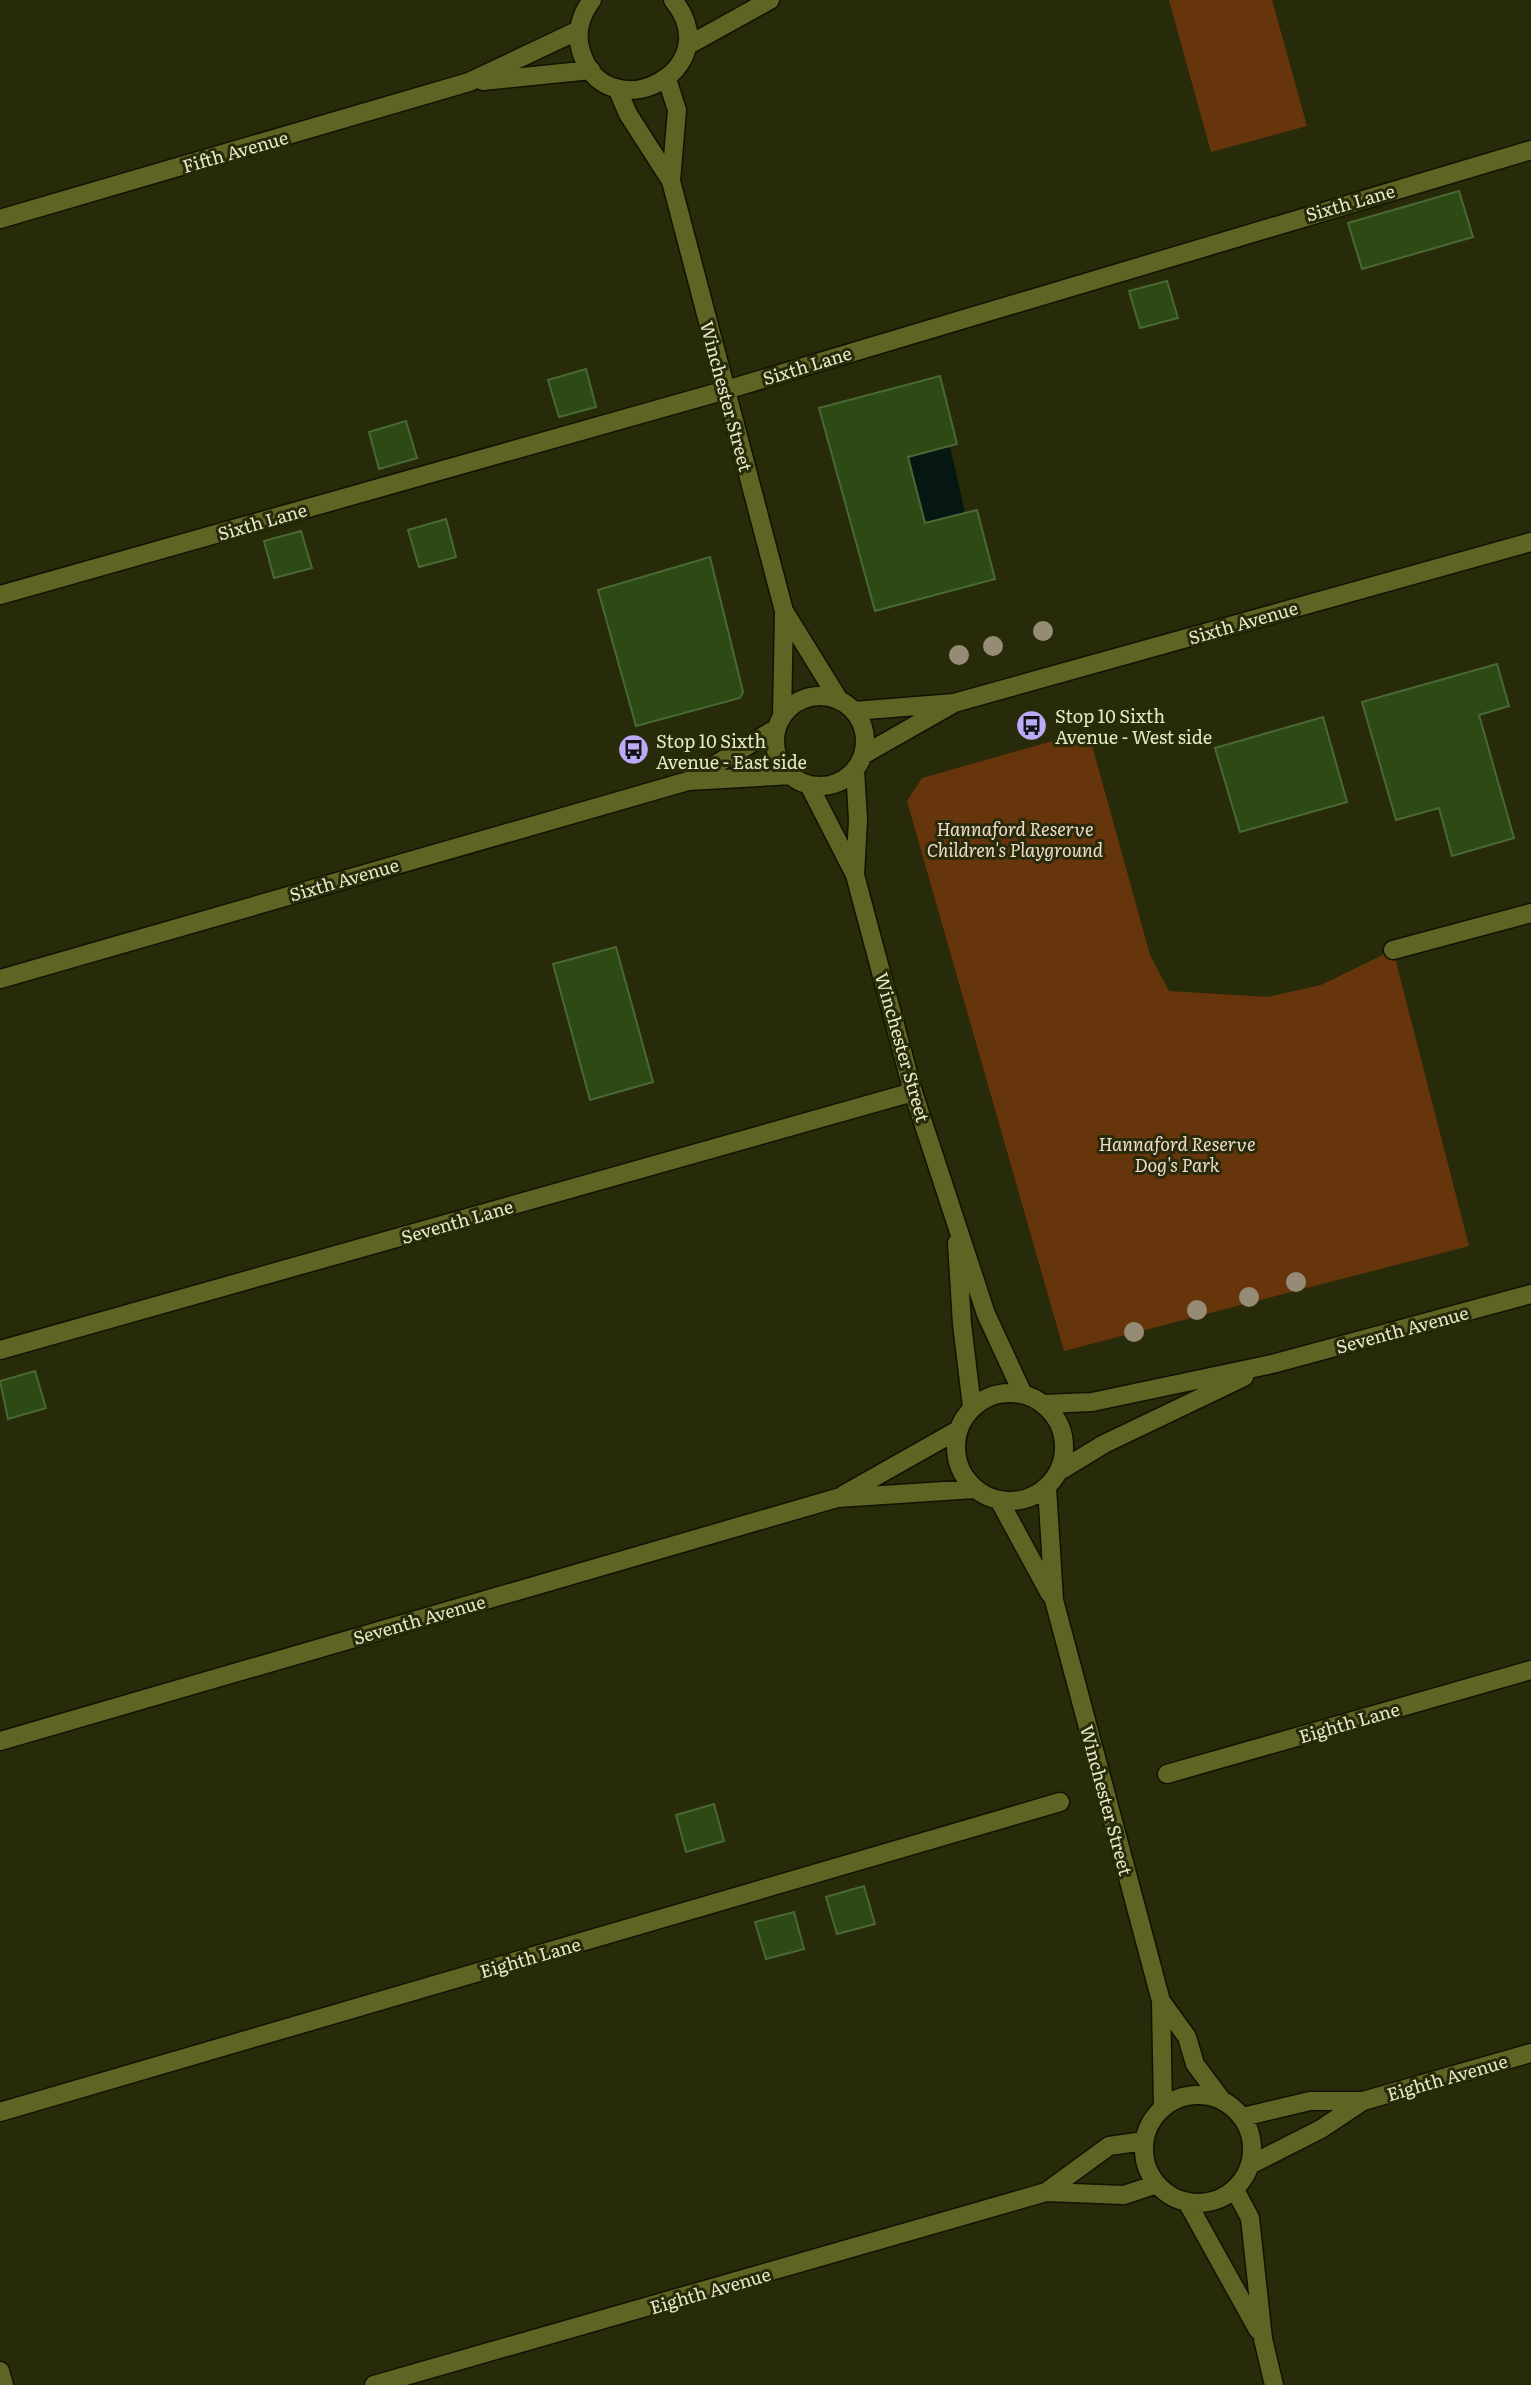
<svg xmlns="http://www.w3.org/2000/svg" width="1531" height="2385" viewBox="0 0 1531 2385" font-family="Literata,serif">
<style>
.green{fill:#67350c}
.water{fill:#061612}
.building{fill:#2d4a15;stroke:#496833;stroke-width:2}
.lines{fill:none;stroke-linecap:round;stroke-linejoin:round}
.service-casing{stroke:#111302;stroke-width:21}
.minor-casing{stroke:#111302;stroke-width:21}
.service{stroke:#5f6424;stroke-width:18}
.minor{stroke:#5f6424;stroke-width:18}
.tree{fill:#968c75}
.labels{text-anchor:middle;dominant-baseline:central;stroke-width:6;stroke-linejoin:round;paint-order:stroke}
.street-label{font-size:18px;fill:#e5e9c8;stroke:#282b09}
.poi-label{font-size:18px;fill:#e5e9c8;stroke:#282b09;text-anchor:start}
.park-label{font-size:18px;font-style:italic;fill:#f0dbcd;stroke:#282b09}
</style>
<rect width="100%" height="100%" fill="#282b09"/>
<!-- green -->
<path class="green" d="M 1169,0 L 1272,0 L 1307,126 L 1211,152 Z
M 1088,731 L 1150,955 L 1169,991 L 1268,997 L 1321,985 L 1393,950 L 1469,1246 L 1064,1351 L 907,801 L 922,778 Z"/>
<!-- water -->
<path class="water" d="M 950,446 L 965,513 L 925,523 L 908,457 Z"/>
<!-- building -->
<path class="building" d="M 1459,191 L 1473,237 L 1362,269 L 1348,223 Z
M 1167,281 L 1178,318 L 1140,328 L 1129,291 Z
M 586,369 L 596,407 L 559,417 L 548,380 Z
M 940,376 L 957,444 L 908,457 L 925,523 L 977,510 L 995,579 L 875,611 L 819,408 Z
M 406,421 L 417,458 L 379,469 L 369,432 Z
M 446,519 L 456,557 L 419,567 L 408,530 Z
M 301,531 L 312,568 L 274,578 L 264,541 Z
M 710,557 L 743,692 L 740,698 L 636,726 L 598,590 Z
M 1497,664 L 1509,706 L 1479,715 L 1514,838 L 1452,856 L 1439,808 L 1396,820 L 1362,702 Z
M 1323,717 L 1347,802 L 1240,832 L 1215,748 Z
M 616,947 L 653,1082 L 590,1100 L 553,964 Z
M 35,1371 L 46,1408 L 8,1419 L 0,1381 Z
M 714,1804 L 724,1841 L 686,1852 L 676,1815 Z
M 864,1886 L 875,1924 L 837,1934 L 826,1897 Z
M 794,1912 L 804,1949 L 766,1959 L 755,1922 Z"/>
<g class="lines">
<defs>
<path id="service" d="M 0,595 L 726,390 L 1531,150
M 1393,950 L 1531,913
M 0,1350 L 913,1092
M 1167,1774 L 1531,1670
M 0,2112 L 1060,1802
M 0,2371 L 4,2385"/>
<path id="minor" d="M 592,0 C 581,14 575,33 581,51 C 605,133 731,71 673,0
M 687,46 L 770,0
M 667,79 L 677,110 L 671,181
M 483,81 L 591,70
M 617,88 L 628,114 L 671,181 L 784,611 L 782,717
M 0,219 L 469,82 L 579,30
M 784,611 L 839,700
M775 741a45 45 0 1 1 90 0a45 45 0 1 1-90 0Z
M 854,711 L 954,703 L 1531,542
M 863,755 L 951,705
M 691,779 L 777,728
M 809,785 L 855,875 L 913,1092 L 986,1314 L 1023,1394
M 855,875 L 858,820 L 855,769
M 0,979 L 688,781 L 792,775
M 957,1243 L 962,1324 L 972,1407
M956 1447a54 54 0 1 1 108 0a54 54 0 1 1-108 0Z
M 1044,1404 L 1092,1402 L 1272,1364 L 1531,1294
M 1058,1472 L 1104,1444 L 1244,1377
M 1047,1487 L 1054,1600 L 1161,2001 L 1163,2107
M 843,1495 L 958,1430
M 999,1500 L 1050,1594
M 0,1741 L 837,1498 L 975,1489
M 1161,2001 L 1187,2037 L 1195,2064 L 1221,2099
M1144 2149a54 54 0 1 1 108 0a54 54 0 1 1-108 0Z
M 1243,2117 L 1310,2101 L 1363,2101 L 1531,2053
M 1250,2165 L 1321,2129 L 1363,2101
M 1235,2190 L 1250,2218 L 1263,2339 L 1274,2385
M 1046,2192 L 1109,2146 L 1144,2141
M 1187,2202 L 1258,2330
M 374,2385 L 1046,2192 L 1124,2195 L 1157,2184"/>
</defs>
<!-- service casing -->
<use href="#service" class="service-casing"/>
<!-- minor casing -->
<use href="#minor" class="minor-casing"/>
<!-- service -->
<use href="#service" class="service"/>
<!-- minor -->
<use href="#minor" class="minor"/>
</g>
<!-- trees -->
<g class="tree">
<circle cx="1043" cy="631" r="10"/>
<circle cx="993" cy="646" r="10"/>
<circle cx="959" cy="655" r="10"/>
<circle cx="1296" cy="1282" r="10"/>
<circle cx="1249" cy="1297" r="10"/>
<circle cx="1197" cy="1310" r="10"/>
<circle cx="1134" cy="1332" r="10"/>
</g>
<!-- icons -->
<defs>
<symbol id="bus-disc" viewBox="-11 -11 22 22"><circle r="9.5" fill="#bbaaf6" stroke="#282b09"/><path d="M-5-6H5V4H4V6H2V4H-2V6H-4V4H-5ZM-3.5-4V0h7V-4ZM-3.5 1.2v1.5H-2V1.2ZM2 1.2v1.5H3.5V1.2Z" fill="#111"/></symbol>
</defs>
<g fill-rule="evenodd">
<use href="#bus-disc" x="1014" y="708" width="35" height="35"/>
<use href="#bus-disc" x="616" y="732" width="35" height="35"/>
</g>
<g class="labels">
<!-- street labels -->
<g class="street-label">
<text transform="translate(235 151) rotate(-16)">Fifth Avenue</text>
<text transform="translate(1350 202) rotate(-16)">Sixth Lane</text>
<text transform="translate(807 365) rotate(-17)">Sixth Lane</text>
<text transform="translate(727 396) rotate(75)">Winchester Street</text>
<text transform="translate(262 521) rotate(-16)">Sixth Lane</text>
<text transform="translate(1243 622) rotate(-16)">Sixth Avenue</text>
<text transform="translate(344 879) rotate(-16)">Sixth Avenue</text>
<text transform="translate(903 1047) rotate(74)">Winchester Street</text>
<text transform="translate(457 1221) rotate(-16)">Seventh Lane</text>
<text transform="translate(1402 1329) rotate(-15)">Seventh Avenue</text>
<text transform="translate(419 1619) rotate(-16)">Seventh Avenue</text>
<text transform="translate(1349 1722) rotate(-16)">Eighth Lane</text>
<text transform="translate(1107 1800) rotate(75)">Winchester Street</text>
<text transform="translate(530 1957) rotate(-16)">Eighth Lane</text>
<text transform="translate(1447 2077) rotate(-16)">Eighth Avenue</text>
<text transform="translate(710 2290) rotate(-16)">Eighth Avenue</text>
</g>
<!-- poi labels -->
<g class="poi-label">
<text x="1055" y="715">Stop 10 Sixth<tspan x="1055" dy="21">Avenue - West side</tspan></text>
<text x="656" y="740">Stop 10 Sixth<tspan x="656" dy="21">Avenue - East side</tspan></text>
</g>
<!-- park labels -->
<g class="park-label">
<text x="1015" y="828">Hannaford Reserve<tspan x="1015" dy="21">Children's Playground</tspan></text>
<text x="1177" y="1143">Hannaford Reserve<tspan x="1177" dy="21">Dog's Park</tspan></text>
</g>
</g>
</svg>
